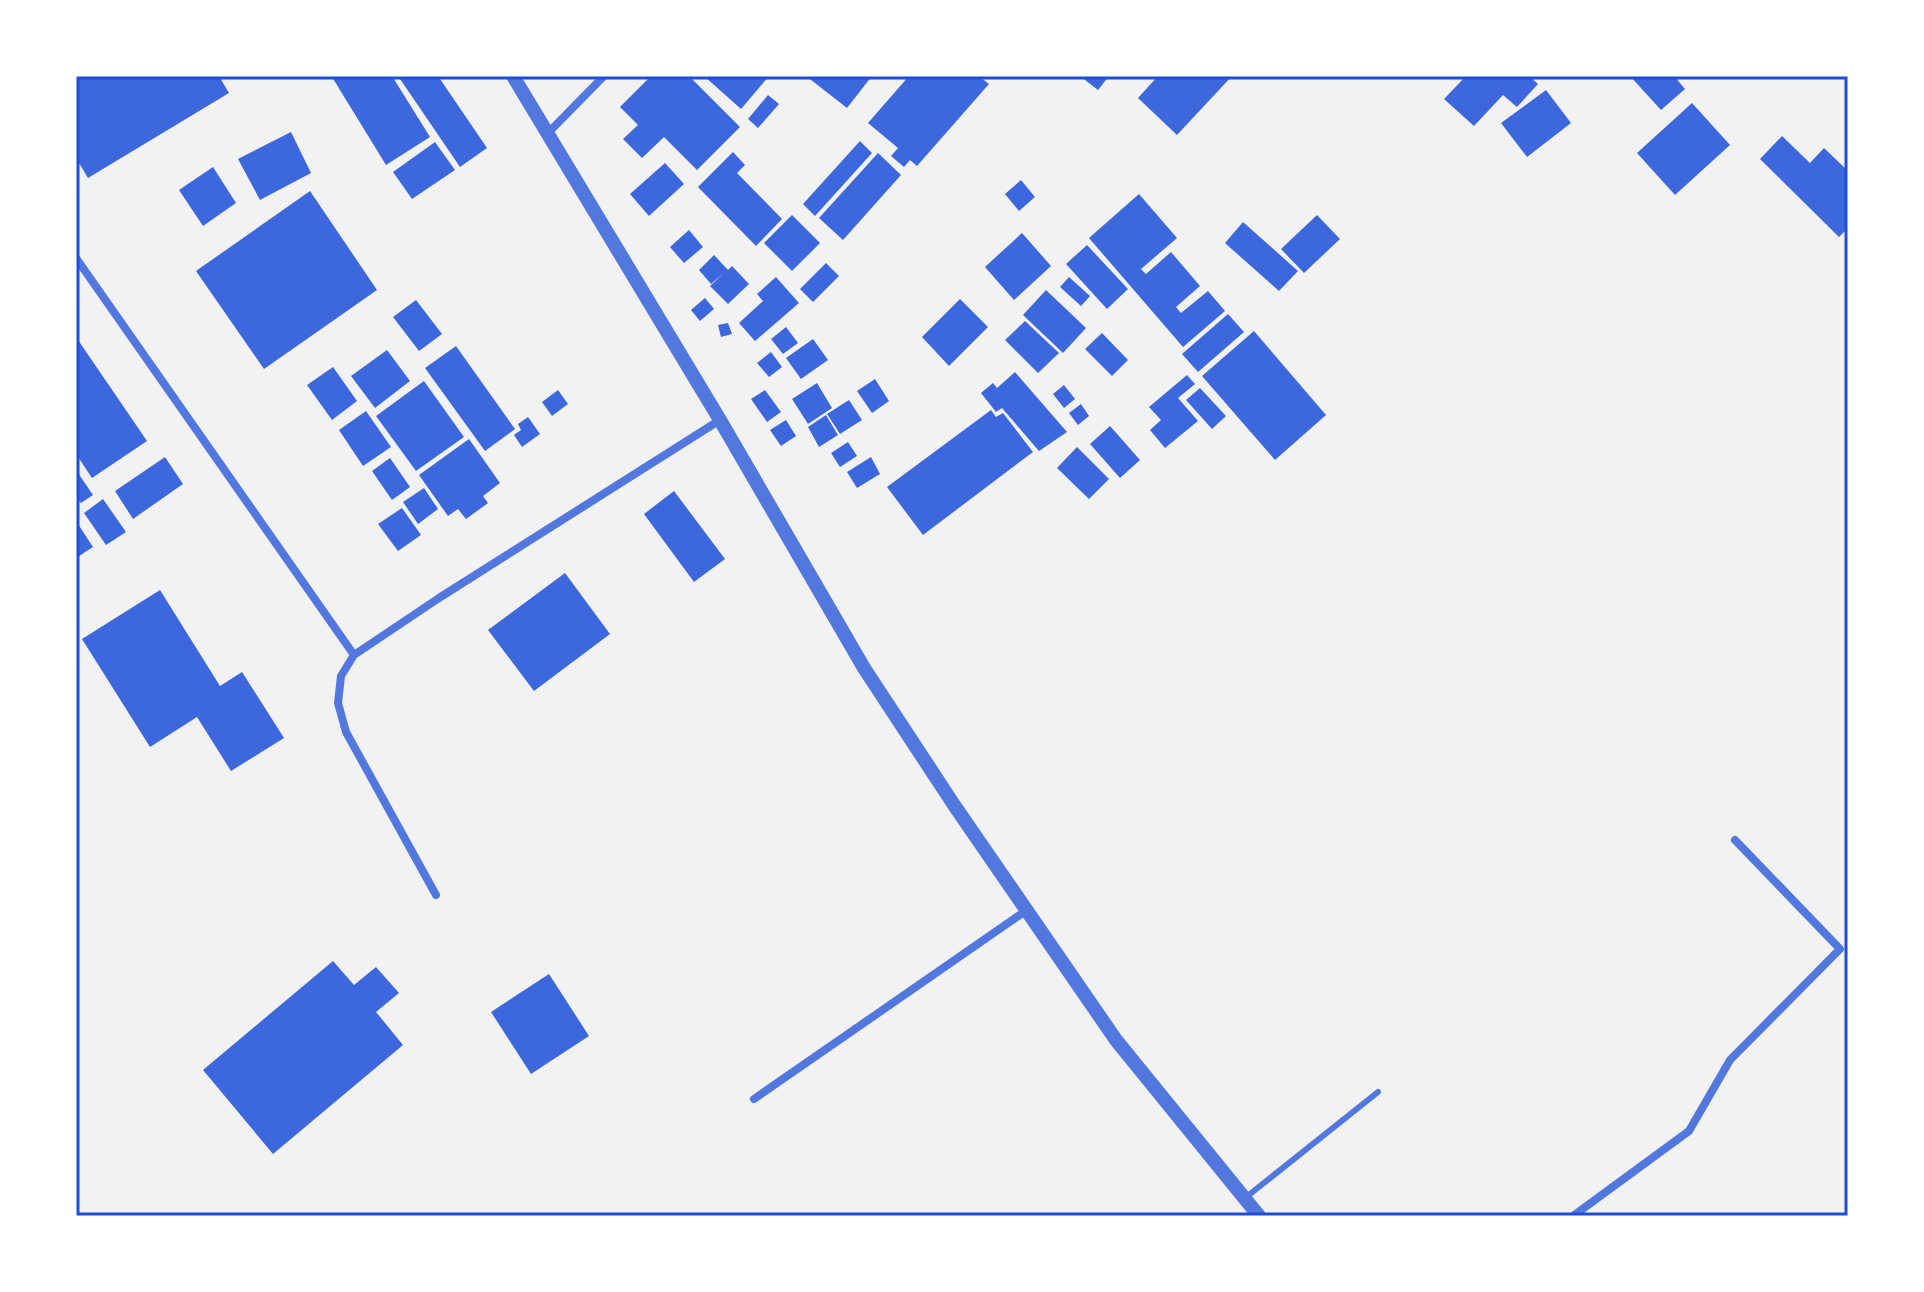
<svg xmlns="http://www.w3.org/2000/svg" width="1924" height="1292" viewBox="0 0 1924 1292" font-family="Arial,sans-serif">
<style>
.building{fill:#3d67dc}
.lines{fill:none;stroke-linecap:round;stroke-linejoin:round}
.service{stroke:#5277de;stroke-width:6}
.minor{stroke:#5277de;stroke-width:8}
.tertiary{stroke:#5277de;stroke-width:14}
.neatline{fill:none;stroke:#1d4ed8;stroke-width:3}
</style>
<rect width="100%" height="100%" fill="#f2f2f2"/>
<!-- building -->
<path class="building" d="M 76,76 L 219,76 L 229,93 L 88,178 L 76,158 Z
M 392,76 L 430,137 L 386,165 L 332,77 Z
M 398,76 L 438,76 L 487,148 L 460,167 Z
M 651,76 L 689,76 L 740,127 L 697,170 L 664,137 L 642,158 L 623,139 L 638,125 L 620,107 Z
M 704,76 L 769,76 L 741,109 Z
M 806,76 L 872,76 L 847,108 Z
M 909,76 L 979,76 L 989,84 L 917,166 L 910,160 L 904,167 L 891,156 L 898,148 L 868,123 Z
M 1080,76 L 1109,76 L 1098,90 Z
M 1158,76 L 1232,76 L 1177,135 L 1138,98 Z
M 1466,76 L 1529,76 L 1538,84 L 1517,107 L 1503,95 L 1474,126 L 1444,99 Z
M 1630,76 L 1674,76 L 1685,89 L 1661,110 Z
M 1546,90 L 1571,123 L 1527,157 L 1501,123 Z
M 768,95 L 779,104 L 758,128 L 748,119 Z
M 1692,103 L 1730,145 L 1675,195 L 1637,153 Z
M 291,132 L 311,173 L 260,200 L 238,159 Z
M 1782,136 L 1810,163 L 1824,148 L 1848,171 L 1848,228 L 1839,237 L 1760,159 Z
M 860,141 L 872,153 L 815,216 L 803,204 Z
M 435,142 L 455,170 L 412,199 L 393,172 Z
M 733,152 L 745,165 L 737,173 L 782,219 L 756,246 L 698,187 Z
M 878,153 L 901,175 L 843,240 L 819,218 Z
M 665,163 L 684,184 L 649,216 L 630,194 Z
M 213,167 L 236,203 L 203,226 L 179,190 Z
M 1021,180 L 1035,197 L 1019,211 L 1005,194 Z
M 310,191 L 377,290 L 264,369 L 196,271 Z
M 1139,194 L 1177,238 L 1141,269 L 1146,274 L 1171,252 L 1200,286 L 1176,307 L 1181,313 L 1208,291 L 1225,311 L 1183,347 L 1089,238 Z
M 792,215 L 820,243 L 792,271 L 764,243 Z
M 1317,215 L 1340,239 L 1304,273 L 1281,249 Z
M 1243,222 L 1298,271 L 1279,291 L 1225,243 Z
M 689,230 L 703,247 L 684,263 L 670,247 Z
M 1022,233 L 1051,266 L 1014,300 L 985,267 Z
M 1087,245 L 1128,289 L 1107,309 L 1066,264 Z
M 714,255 L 728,270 L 732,266 L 749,284 L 728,304 L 710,286 L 725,272 L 711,284 L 699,270 Z
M 826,263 L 839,276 L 813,302 L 800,289 Z
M 776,277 L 799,303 L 755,341 L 739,323 L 763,301 L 757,294 Z
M 1069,277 L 1090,296 L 1081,306 L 1060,287 Z
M 1046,290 L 1086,328 L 1063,353 L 1023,315 Z
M 705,298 L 714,309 L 700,321 L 691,310 Z
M 960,299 L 988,327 L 949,366 L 922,337 Z
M 416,300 L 442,334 L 419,351 L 393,317 Z
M 1228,314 L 1244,332 L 1198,372 L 1182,354 Z
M 1025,321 L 1059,353 L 1038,373 L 1005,340 Z
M 728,323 L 732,334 L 721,337 L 718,325 Z
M 786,327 L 798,343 L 783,354 L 771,339 Z
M 1254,331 L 1326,415 L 1275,460 L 1202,376 Z
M 1102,333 L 1128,360 L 1112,376 L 1085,349 Z
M 76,337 L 147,441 L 92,478 L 76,454 Z
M 813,339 L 828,360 L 801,379 L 786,358 Z
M 456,346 L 515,429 L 485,451 L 425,368 Z
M 387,350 L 410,381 L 375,408 L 351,376 Z
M 771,352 L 782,367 L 769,377 L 757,363 Z
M 333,367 L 357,401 L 332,420 L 307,385 Z
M 1015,372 L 1067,432 L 1039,451 L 1002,408 L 996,412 L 981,393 L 993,383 L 997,388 Z
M 1187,375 L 1195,384 L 1178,398 L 1198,421 L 1165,448 L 1150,430 L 1161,420 L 1149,407 Z
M 875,379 L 889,401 L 872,413 L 857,391 Z
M 424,381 L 464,437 L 416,471 L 376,416 Z
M 817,383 L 832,408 L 808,424 L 792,399 Z
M 1064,385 L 1075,399 L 1064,408 L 1053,394 Z
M 1200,388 L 1226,416 L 1212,429 L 1186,400 Z
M 558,390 L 568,404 L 552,416 L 542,402 Z
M 765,390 L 781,412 L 767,422 L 751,399 Z
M 849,400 L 862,420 L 840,434 L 827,414 Z
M 1081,404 L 1089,416 L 1078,425 L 1069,413 Z
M 991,410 L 996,417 L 1003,413 L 1033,452 L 923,535 L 887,487 Z
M 366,411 L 391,447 L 363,466 L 339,430 Z
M 826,415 L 838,435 L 819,447 L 808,427 Z
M 528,417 L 540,434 L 522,447 L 514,435 L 521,430 L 518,424 Z
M 786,420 L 796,436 L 781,446 L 770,430 Z
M 1110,426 L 1140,460 L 1120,478 L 1090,444 Z
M 469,439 L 500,483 L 483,496 L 488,503 L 466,519 L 458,509 L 448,516 L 419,475 Z
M 848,442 L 857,456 L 840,467 L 831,453 Z
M 1077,447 L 1109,479 L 1089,499 L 1057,468 Z
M 165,457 L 183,484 L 133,519 L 115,491 Z
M 871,457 L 880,474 L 857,488 L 847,472 Z
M 390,458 L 410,487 L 392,500 L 372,471 Z
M 76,470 L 93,495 L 81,503 L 76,497 Z
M 424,488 L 438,509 L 418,524 L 403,502 Z
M 674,491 L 725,559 L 694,582 L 644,514 Z
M 103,499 L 126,532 L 106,545 L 84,513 Z
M 402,508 L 421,535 L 398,551 L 378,524 Z
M 76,521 L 93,547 L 76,558 Z
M 565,573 L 610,634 L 534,691 L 488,630 Z
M 160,590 L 220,686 L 242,672 L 284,738 L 231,771 L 197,717 L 150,747 L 82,639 Z
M 333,961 L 354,985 L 376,967 L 399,993 L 376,1012 L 403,1045 L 273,1154 L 203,1070 Z
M 549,974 L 589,1036 L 531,1074 L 491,1012 Z"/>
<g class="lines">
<!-- service -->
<path class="service" d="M 1245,1198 L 1378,1092"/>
<!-- minor -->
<path class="minor" d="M 547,134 L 604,76
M 76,258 L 354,655
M 436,895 L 346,732 L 338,703 L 341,676 L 354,655 L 439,598 L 720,420
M 754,1099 L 1027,910
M 1573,1216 L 1689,1131 L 1730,1060 L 1840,949 L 1735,840"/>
<!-- tertiary -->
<path class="tertiary" d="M 513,76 L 720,420 L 864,668 L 954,805 L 1116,1040 L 1259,1216"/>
</g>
<!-- border -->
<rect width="1924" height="1292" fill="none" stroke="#ffffff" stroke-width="156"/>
<rect x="78" y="78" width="1768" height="1136" class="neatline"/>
</svg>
